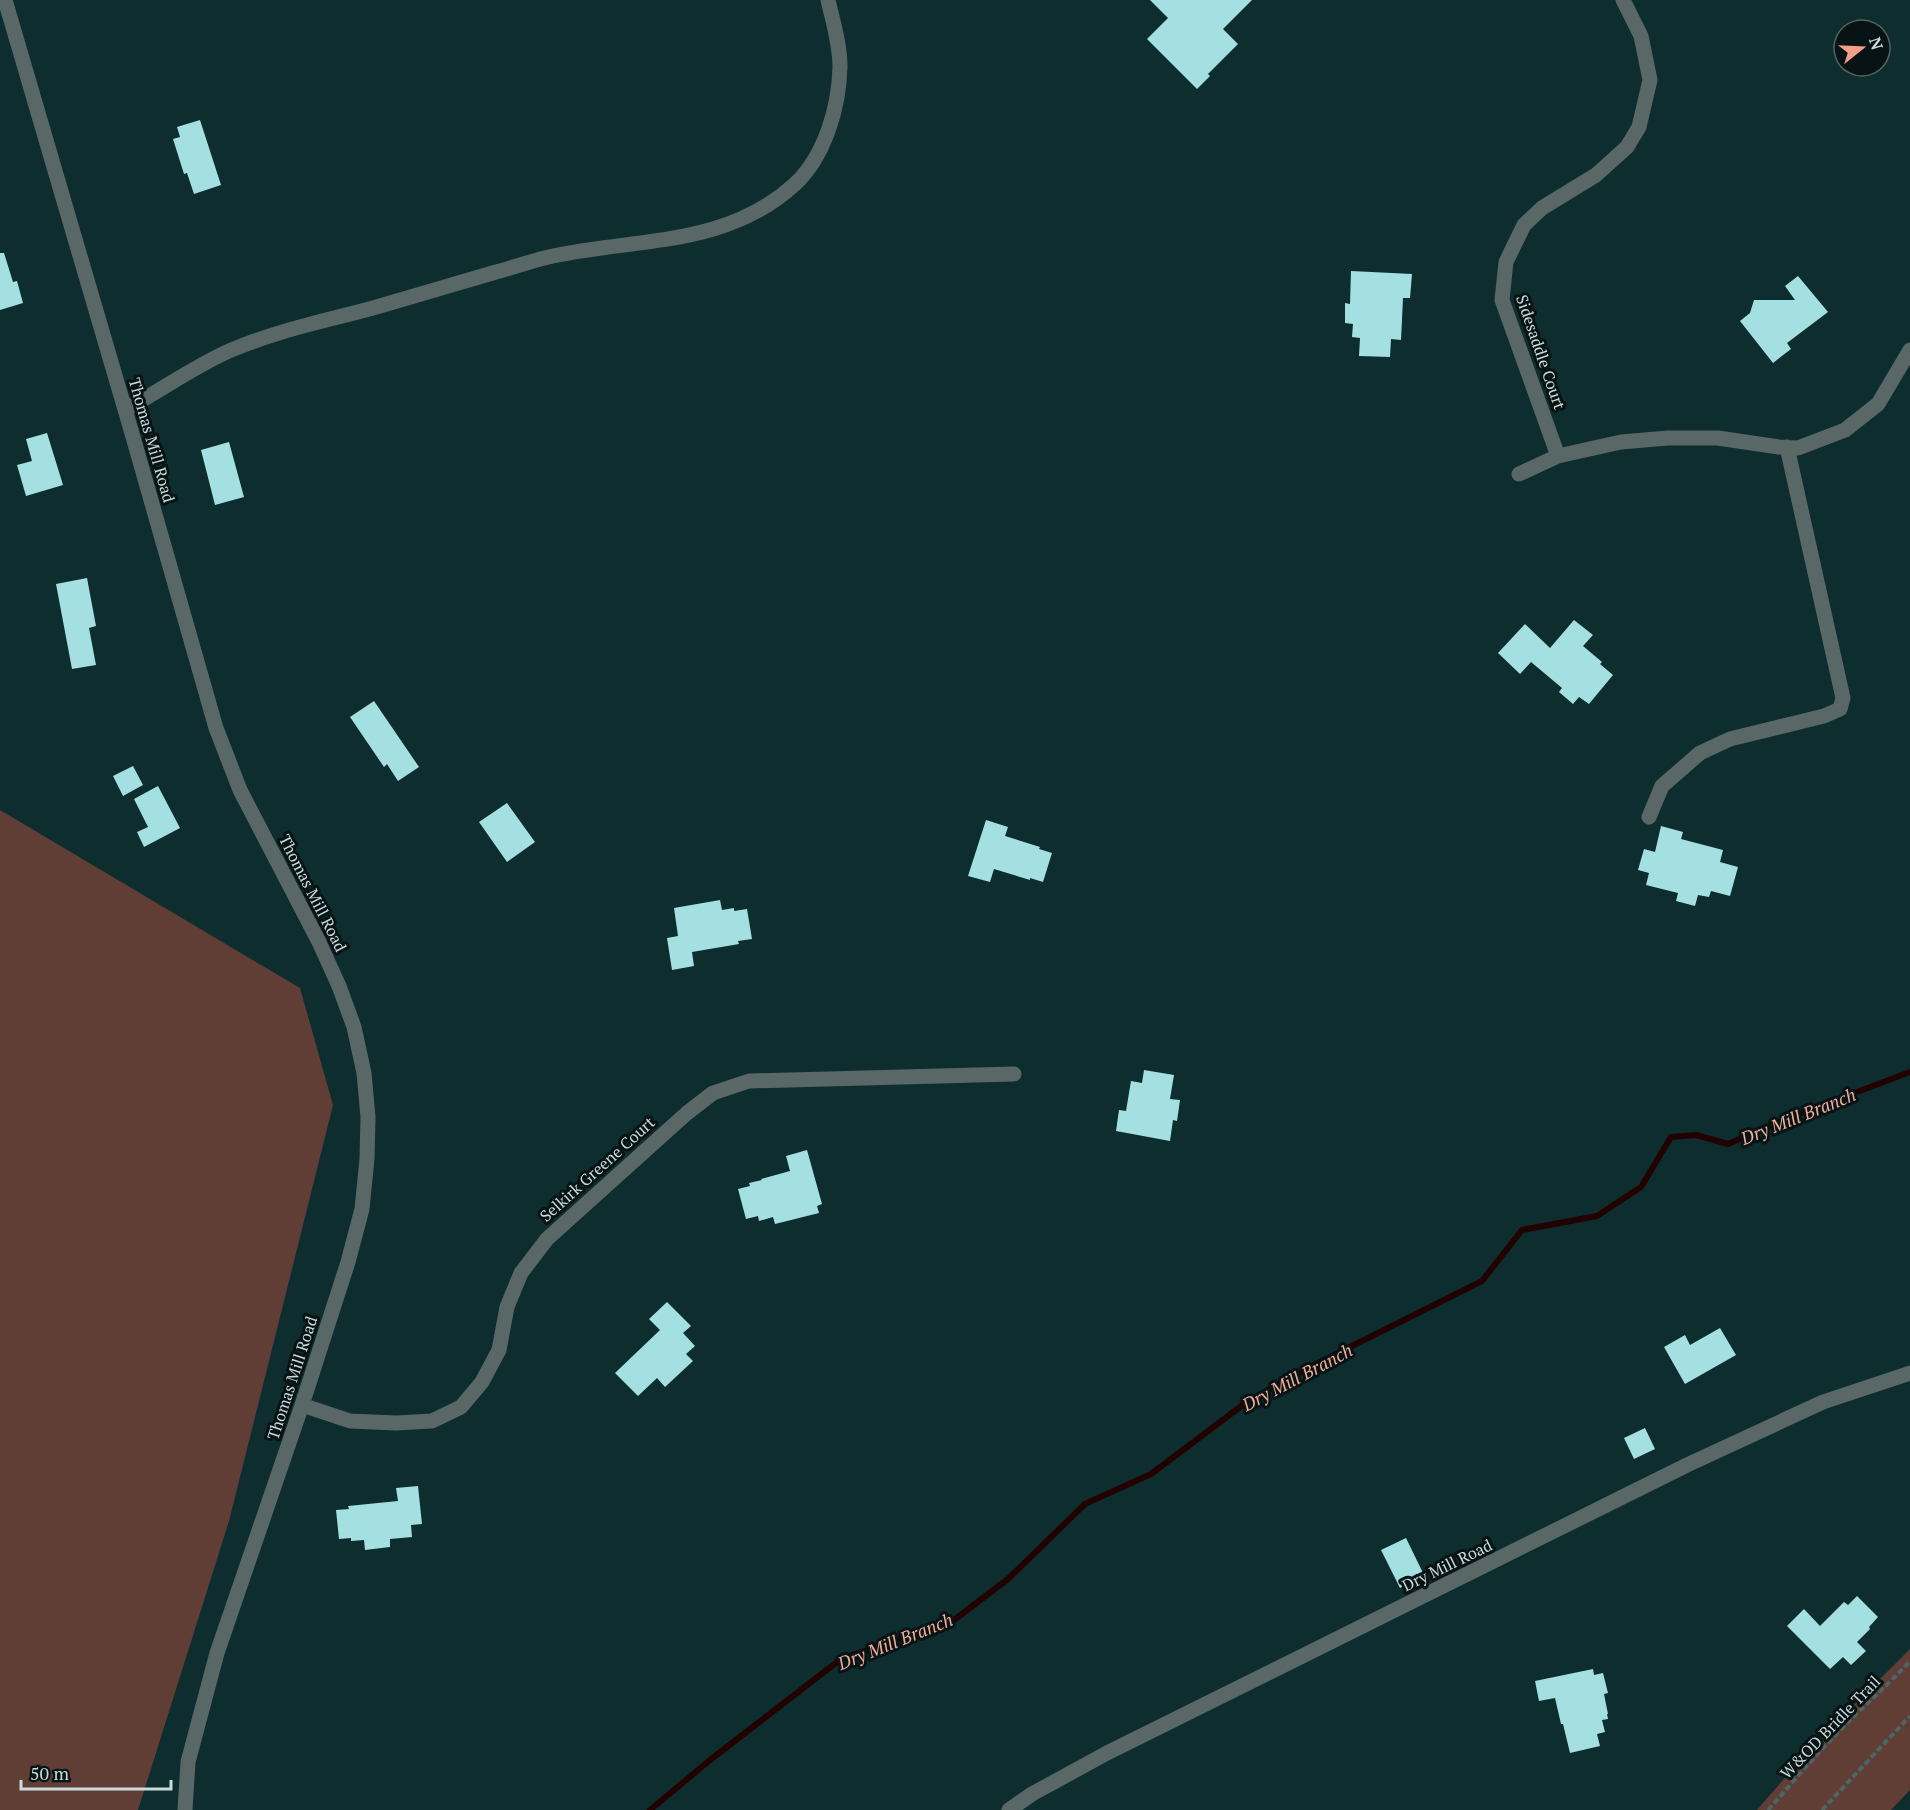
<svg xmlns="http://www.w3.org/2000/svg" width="1910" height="1810" viewBox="0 0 1910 1810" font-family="'PT Serif',serif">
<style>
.green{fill:#603e35}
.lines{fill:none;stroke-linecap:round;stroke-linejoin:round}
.stream{stroke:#220200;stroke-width:6}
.building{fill:#a4e0e1}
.path{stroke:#4c6667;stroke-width:4;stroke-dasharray:6 3;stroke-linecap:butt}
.minor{stroke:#596767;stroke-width:15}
.labels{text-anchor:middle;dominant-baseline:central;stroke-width:6;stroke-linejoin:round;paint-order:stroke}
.street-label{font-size:16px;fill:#cadbdb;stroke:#071314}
.water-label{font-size:18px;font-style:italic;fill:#f6ad99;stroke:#071314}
</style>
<rect width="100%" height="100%" fill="#0e2d2e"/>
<!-- green -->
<path class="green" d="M 0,810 L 300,988 L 333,1105 L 229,1521 L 138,1810 L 0,1810 Z
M 1910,1649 L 1910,1790 L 1891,1810 L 1757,1810 L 1808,1751 Z"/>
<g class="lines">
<!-- stream -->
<path class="stream" d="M 650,1810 L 710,1760 L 841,1659 L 954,1620 L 1008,1579 L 1085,1504 L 1151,1474 L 1248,1401 L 1312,1366 L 1482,1281 L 1522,1230 L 1597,1216 L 1641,1187 L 1671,1137 L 1696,1135 L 1728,1144 L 1793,1116 L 1910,1072"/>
</g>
<!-- building -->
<path class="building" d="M 1150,0 L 1252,0 L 1223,29 L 1238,44 L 1208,74 L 1210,76 L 1197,89 L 1147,39 L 1168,18 Z
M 200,120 L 221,185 L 194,194 L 187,173 L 184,174 L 173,139 L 180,137 L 177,127 Z
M 0,253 L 4,253 L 13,282 L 17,281 L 23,303 L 0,310 Z
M 1351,271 L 1412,274 L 1410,298 L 1403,298 L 1401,340 L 1391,339 L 1390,357 L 1359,356 L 1360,338 L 1352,337 L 1353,324 L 1345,323 L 1345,303 L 1350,304 Z
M 1798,276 L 1828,312 L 1787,343 L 1791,349 L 1773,363 L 1740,321 L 1750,313 L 1754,300 L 1795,300 L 1785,286 Z
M 47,433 L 63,485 L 26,496 L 17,465 L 32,461 L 26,439 Z
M 229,442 L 244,497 L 215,505 L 201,450 Z
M 87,578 L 96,626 L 89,628 L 96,665 L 72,669 L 56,584 Z
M 1574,620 L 1593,635 L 1583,646 L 1602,662 L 1600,664 L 1613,675 L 1589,704 L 1579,697 L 1573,704 L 1559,692 L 1562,688 L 1531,662 L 1520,674 L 1498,653 L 1525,624 L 1550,648 Z
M 374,701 L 419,767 L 398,781 L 387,764 L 384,767 L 350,717 Z
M 133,766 L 143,785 L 123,796 L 113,776 Z
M 158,786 L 180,828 L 144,847 L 137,832 L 148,827 L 134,799 Z
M 507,803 L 535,842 L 507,862 L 479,822 Z
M 986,820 L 1008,827 L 1005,836 L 1040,847 L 1039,849 L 1052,853 L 1043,882 L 1030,878 L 1030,880 L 994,869 L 990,882 L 968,876 Z
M 1661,826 L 1683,832 L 1681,839 L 1723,850 L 1720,862 L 1738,867 L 1730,896 L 1711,891 L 1709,897 L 1698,895 L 1695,906 L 1676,901 L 1678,893 L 1646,885 L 1649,873 L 1638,870 L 1644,849 L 1655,852 Z
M 720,900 L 722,910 L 734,908 L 734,911 L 747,909 L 752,939 L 738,941 L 739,944 L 692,952 L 694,966 L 672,970 L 667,938 L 678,936 L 674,908 Z
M 1144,1070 L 1174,1075 L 1170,1099 L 1180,1100 L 1177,1121 L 1173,1120 L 1170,1141 L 1116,1131 L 1119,1110 L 1126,1111 L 1131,1081 L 1142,1083 Z
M 807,1150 L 822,1204 L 817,1206 L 819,1213 L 775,1224 L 773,1217 L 759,1221 L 758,1216 L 746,1219 L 738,1189 L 750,1186 L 749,1183 L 762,1180 L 761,1179 L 790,1171 L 786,1156 Z
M 667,1302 L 691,1326 L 683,1333 L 695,1346 L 686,1354 L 693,1361 L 665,1387 L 657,1378 L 638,1396 L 615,1373 L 660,1330 L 649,1319 Z
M 1720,1328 L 1736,1355 L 1685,1384 L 1664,1347 L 1685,1335 L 1690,1345 Z
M 1645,1428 L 1655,1449 L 1634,1459 L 1624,1438 Z
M 418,1486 L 422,1524 L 411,1525 L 412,1537 L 390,1539 L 390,1547 L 365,1550 L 364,1540 L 351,1541 L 351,1538 L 339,1539 L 336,1510 L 349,1509 L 348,1506 L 398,1501 L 396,1488 Z
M 1406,1538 L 1424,1575 L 1400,1588 L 1381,1550 Z
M 1857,1596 L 1878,1617 L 1869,1627 L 1870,1629 L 1857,1642 L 1866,1651 L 1851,1665 L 1843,1657 L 1830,1669 L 1787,1626 L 1804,1609 L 1820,1626 L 1844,1602 L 1848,1605 Z
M 1593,1669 L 1594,1675 L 1603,1673 L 1608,1693 L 1604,1694 L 1608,1714 L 1607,1714 L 1608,1719 L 1602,1720 L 1605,1732 L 1597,1734 L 1600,1746 L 1570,1753 L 1563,1724 L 1561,1724 L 1555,1698 L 1539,1701 L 1535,1681 Z"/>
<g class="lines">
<!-- path -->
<path class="path" d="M 1768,1810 C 1794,1781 1819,1751 1847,1723 C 1868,1702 1889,1684 1910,1661
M 1822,1810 L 1910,1716"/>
<!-- minor -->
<path class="minor" d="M 5,0 L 131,430 L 216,728 L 240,790 L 319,942 L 339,986 L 354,1027 L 364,1073 L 368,1117 L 367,1159 L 362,1209 L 348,1262 L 302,1405 L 217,1653 L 188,1762 L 185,1810
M 125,410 C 160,391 193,367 229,351 C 275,331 325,321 373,308 C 414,296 455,284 496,272 C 515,267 534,260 553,256 C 637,238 727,247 795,184 C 825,156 839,107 840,67 C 840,44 833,22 828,0
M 1558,456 L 1502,300 L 1506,262 L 1524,225 L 1542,208 L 1596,175 L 1627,147 L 1639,127 L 1650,80 L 1641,36 L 1623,0
M 1519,474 L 1558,456 L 1621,442 L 1668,438 L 1718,438 L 1779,447 L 1798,448 L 1845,430 L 1878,404 L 1910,350
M 1649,817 L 1662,786 L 1700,753 L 1730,739 L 1824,716 L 1840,709 L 1843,698 L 1787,447
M 302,1405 L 350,1421 L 396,1423 L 432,1421 L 461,1407 L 482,1382 L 499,1350 L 507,1307 L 521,1273 L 547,1239 L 687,1113 L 713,1093 L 749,1081 L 1014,1074
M 1009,1810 L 1032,1794 L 1107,1753 L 1687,1465 L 1823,1402 L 1910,1373"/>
</g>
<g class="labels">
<!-- street labels -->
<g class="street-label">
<text transform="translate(1541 352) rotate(71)">Sidesaddle Court</text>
<text transform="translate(152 440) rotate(74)">Thomas Mill Road</text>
<text transform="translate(313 893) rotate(63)">Thomas Mill Road</text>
<text transform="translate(597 1169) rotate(-42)">Selkirk Greene Court</text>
<text transform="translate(292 1378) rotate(-72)">Thomas Mill Road</text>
<text transform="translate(1447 1565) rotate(-26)">Dry Mill Road</text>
<text transform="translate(1830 1727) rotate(-46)">W&amp;OD Bridle Trail</text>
</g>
<!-- water labels -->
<g class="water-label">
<text transform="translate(1798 1116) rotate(-22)">Dry Mill Branch</text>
<text transform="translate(1297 1377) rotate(-28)">Dry Mill Branch</text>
<text transform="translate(895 1641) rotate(-22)">Dry Mill Branch</text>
</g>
</g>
<!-- north arrow -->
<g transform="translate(1862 48) rotate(72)"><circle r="28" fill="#071314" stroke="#556364" stroke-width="1.5"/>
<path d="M0-4.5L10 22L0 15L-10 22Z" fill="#f49e87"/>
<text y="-9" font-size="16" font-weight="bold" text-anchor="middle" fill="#cadbdb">N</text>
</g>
<!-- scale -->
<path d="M21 1780v9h150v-9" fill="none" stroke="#cadbdb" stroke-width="3"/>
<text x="30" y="1780" font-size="18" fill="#cadbdb" stroke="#071314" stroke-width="4.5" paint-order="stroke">50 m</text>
</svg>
